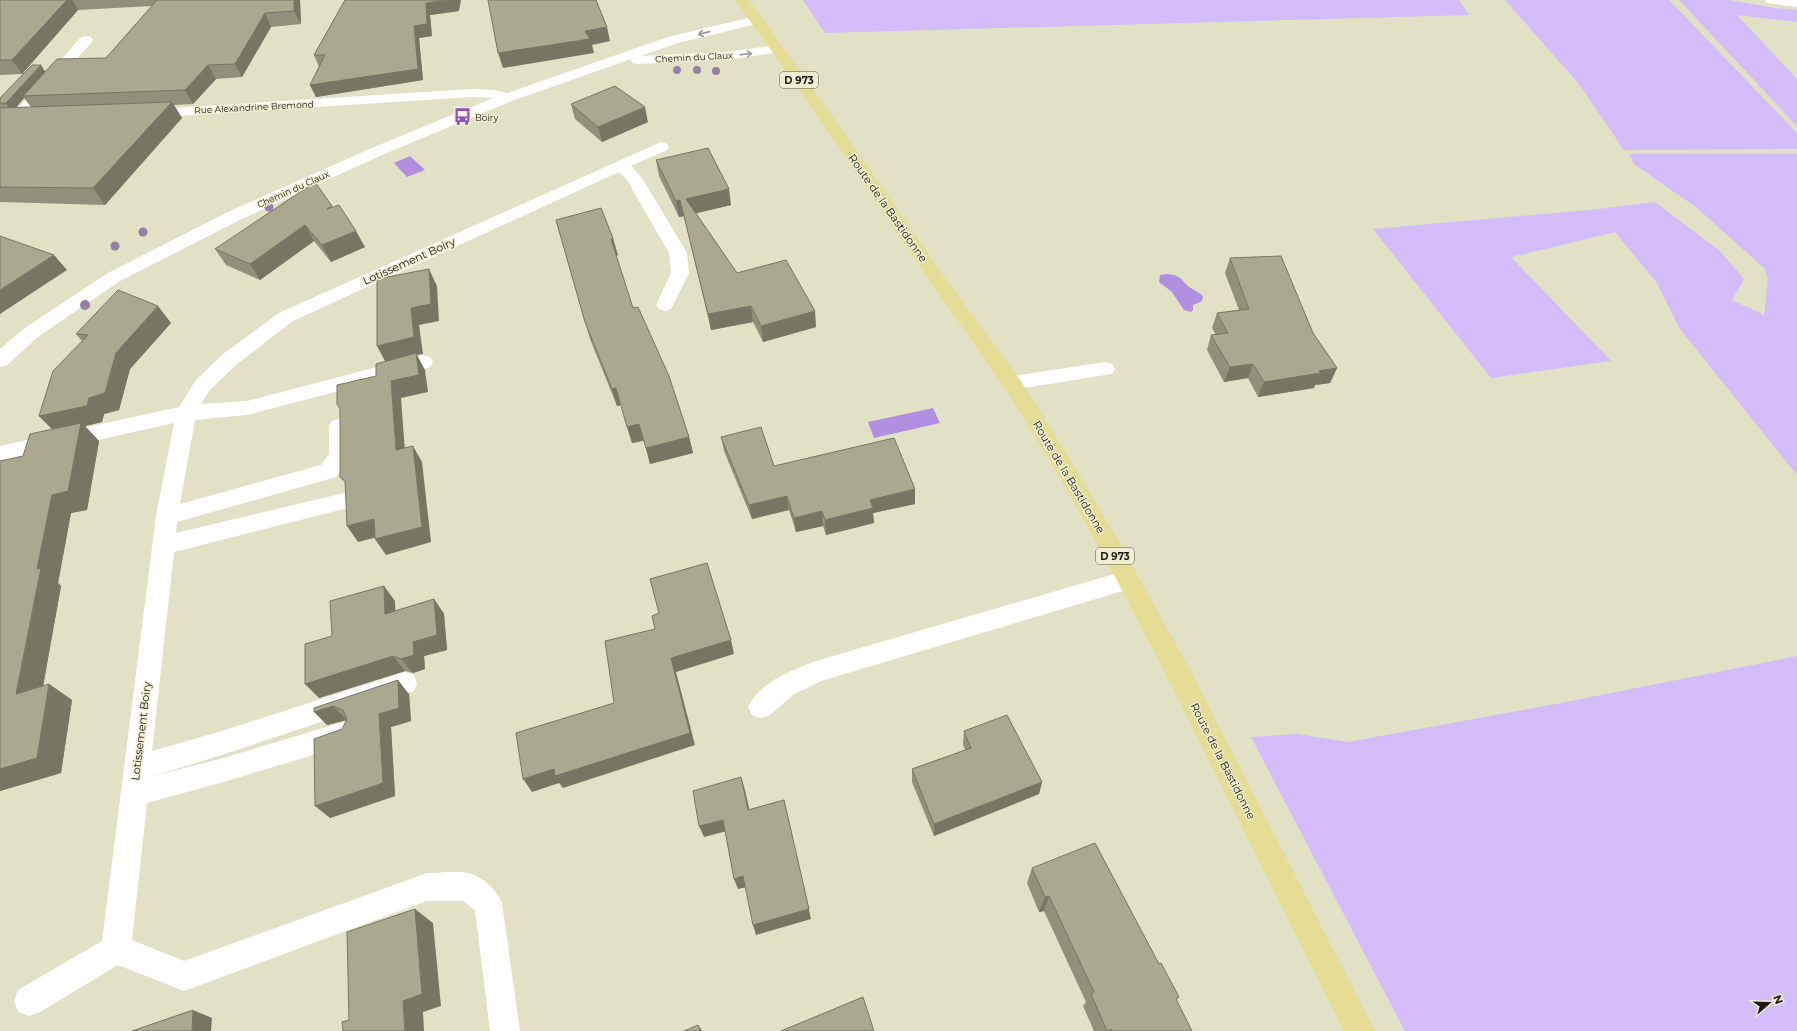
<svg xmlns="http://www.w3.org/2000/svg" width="1797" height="1031" viewBox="0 0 1797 1031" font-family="Montserrat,sans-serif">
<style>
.green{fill:#d4bbf9}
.water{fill:#b38fe2}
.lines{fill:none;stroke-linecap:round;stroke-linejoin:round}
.minor{fill:#fff;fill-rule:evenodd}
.major{fill:#e5dd95;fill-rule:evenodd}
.tree{fill:#987da6}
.wall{fill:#92907a;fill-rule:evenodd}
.shaded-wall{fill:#777663}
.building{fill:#aaa88e;stroke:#777663}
.oneway{stroke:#999994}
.labels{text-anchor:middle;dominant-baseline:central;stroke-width:3;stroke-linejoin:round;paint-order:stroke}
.far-street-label{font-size:9px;fill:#1d1c12;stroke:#f0edd2}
.far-poi-label{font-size:9px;fill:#1d1c12;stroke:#f0edd2;text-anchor:start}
.shield{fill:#f0edd2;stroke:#5c5b4c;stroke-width:1}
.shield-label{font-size:10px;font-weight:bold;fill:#1d1c12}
.street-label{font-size:11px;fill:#1d1c12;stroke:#f0edd2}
</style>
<rect width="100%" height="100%" fill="#e2e0c5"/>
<!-- green -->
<path class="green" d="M 803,0 L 1459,0 L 1469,15 L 825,33 Z
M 1505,0 L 1669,0 L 1797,133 L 1797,149 L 1624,150 L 1579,84 Z
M 1679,0 L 1730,0 L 1775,8 L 1797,10 L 1797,22 L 1737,15 L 1797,79 L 1797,126 Z
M 1629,154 L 1797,154 L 1797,475 L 1680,329 L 1657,283 L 1615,232 L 1511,257 L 1611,361 L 1491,378 L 1373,229 L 1590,210 L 1655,202 L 1720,251 L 1744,279 L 1732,300 L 1764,315 L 1768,281 L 1765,269 L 1696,207 L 1635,165 Z
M 1797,656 L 1797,1031 L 1405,1031 L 1251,737 L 1297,734 L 1348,742 L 1556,704 Z"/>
<!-- water -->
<path class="water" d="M 410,156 L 425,170 L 407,177 L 394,163 Z
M 1168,274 C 1182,276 1180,279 1189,287 C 1194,290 1198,292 1203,296 L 1202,301 L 1193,305 L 1193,310 L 1191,312 L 1184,310 L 1172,292 L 1159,282 L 1160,275 Z
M 933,408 L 940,423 L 874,438 L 868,422 Z"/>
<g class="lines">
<!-- minor -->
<path class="minor" d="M 1765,0 L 1797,0 L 1797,7 L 1767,3 Z
M 756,16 L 761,17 L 763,20 L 761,23 L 678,43 L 640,56 L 726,52 L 777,45 L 782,46 L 784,49 L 782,52 L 726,60 L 637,64 L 632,63 L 631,59 L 512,101 L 384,154 L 242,219 L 120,281 L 39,336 L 7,365 L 0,367 L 0,349 L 25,328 L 108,273 L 230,211 L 372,148 L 493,98 L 472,97 L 147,118 L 142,116 L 139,113 L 142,110 L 472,89 L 494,90 L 507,93 L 668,37 Z
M 86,36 L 91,37 L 93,40 L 91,43 L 23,120 L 18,122 L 13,120 L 10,117 L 13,114 L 81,37 Z
M 661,142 L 667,144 L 669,147 L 667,150 L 631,166 L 642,178 L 687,253 L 689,273 L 671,309 L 665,311 L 659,309 L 656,305 L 671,273 L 669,253 L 627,180 L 619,172 L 293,321 L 237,364 L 210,390 L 201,404 L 247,401 L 423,355 L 430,357 L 433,362 L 430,367 L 423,369 L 247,415 L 195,420 L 180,504 L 321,465 L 329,454 L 329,426 L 332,421 L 339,419 L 346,421 L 349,426 L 350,455 L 336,477 L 177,522 L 176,533 L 344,493 L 352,495 L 355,501 L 352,507 L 344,509 L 174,552 L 152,751 L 222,731 L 405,672 L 414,675 L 417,683 L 414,691 L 222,755 L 150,777 L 227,757 L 343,722 L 352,726 L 356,734 L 352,742 L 343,746 L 227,781 L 147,803 L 132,940 L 184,961 L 427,873 C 440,873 456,870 468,873 C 482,876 497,890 502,903 L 520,1031 L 490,1031 L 475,910 L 463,901 L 427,901 L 184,991 L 118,965 L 40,1012 L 29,1016 L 18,1012 L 14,1001 L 18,990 L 102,941 L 156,516 L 174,423 L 0,462 L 0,446 L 179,407 L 196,380 L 223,354 L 279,313 Z
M 1105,362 L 1112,364 L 1115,369 L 1112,374 L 1012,390 L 1005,388 L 1002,383 L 1005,378 L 1012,376 Z
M 1128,570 L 1136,573 L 1140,580 L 1136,587 L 821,681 L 793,695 L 770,715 L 761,718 L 752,715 L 748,707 C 760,682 792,670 816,661 Z"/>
<!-- major -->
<path class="major" d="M 735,0 L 749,0 L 826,107 L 946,279 L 1019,378 L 1067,454 L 1118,540 L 1188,666 L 1375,1031 L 1344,1031 L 1170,682 L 1102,552 L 1053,466 L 1005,388 L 934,287 L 815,112 Z"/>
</g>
<!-- trees -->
<g class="tree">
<circle cx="677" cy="70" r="4"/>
<circle cx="697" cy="70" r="4"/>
<circle cx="716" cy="71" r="4"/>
<circle cx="269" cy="207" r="4.5"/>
<circle cx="143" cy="232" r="4.5"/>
<circle cx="115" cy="246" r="4.5"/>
<circle cx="85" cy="305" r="5"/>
</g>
<!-- wall -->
<path class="wall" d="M 0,0 L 300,0 L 301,24 L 271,27 L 242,77 L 216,79 L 193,104 L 174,105 L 182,118 L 105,205 L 0,202 L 0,98 L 45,72 L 106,58 L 152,6 L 78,10 L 22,74 L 0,75 ZM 24,98 L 31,107 L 16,108 Z
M 345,0 L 459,11 L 430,15 L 432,36 L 419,38 L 423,80 L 316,97 L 310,85 L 319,67 L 314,55 Z
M 571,104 L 648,122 L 602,142 L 575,119 Z
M 656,160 L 731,205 L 696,213 L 737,273 L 816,327 L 763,342 L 753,322 L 711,330 L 684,216 L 679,217 L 659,176 Z
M 332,207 L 365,247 L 331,262 L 314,241 L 260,280 L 226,265 L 215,249 Z
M 556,220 L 618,255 L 616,256 L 633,308 L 689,437 L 693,453 L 650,464 L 644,441 L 632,443 L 621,405 L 617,406 L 590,339 L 585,322 Z
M 1230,258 L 1313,333 L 1337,368 L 1330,383 L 1315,385 L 1314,388 L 1258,397 L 1248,378 L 1224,382 L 1207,350 L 1211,335 L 1216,335 L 1212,328 L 1217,313 L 1239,310 L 1225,273 Z
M 171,323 L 130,369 L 119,410 L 104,414 L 102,422 L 85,426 L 99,441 L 87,510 L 71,513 L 58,583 L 61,586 L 43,686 L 49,684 L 72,700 L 61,773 L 0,791 L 23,456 L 52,429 L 39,416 L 82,341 L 76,334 Z
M 721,437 L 774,466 L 915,504 L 873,513 L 874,523 L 826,535 L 823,526 L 796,532 L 789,510 L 752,519 L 724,451 Z
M 434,599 L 444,614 L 447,650 L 424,656 L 425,669 L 413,673 L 405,671 L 319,698 L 332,636 L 395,601 L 395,611 Z
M 409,694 L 411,721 L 391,727 L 395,796 L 330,818 L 342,729 L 347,720 L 327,725 L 314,708 Z
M 964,731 L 1042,782 L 1039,794 L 934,836 L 912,782 L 912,769 L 965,750 L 963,744 Z
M 1032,868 L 1159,964 L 1179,997 L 1176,1000 L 1192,1031 L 1094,1031 L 1083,1006 L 1086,1002 L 1044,911 L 1039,912 L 1027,883 Z"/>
<!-- shaded-wall -->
<path class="shaded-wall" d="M 67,0 L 72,0 L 78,10 L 22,74 L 12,60 Z
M 294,0 L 300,0 L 301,24 L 294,11 Z
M 449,0 L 461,0 L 459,11 L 430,15 L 432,36 L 419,38 L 423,80 L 316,97 L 310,85 L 414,26 L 426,3 Z
M 265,13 L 271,27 L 242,77 L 235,64 Z
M 607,27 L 610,41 L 592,45 L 594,53 L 503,68 L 498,53 L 585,31 Z
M 41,65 L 46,73 L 23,96 L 24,98 L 12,112 L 6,103 Z
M 208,65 L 216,79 L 193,104 L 185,90 Z
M 172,102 L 182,118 L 105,205 L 93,188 Z
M 645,107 L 648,122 L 602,142 L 598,127 Z
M 729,189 L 731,205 L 689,215 L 686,199 Z
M 680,200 L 684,216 L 679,217 L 676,201 Z
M 305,225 L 314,241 L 260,280 L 250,264 Z
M 356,231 L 365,247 L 331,262 L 322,245 Z
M 613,238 L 618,255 L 616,256 L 611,239 Z
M 54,255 L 67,270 L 0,314 L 0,290 Z
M 429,269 L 437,286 L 439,321 L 419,325 L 423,354 L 417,355 L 425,370 L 428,392 L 401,398 L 406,466 L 396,450 L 391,381 L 386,363 L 377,346 L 411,308 Z
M 158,306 L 171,323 L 130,369 L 119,410 L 104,414 L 102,422 L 85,426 L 99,441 L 87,510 L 71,513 L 58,583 L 61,586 L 39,709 L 16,694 L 37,569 L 55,432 L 39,416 L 89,398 L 116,353 Z
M 751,306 L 753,322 L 711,330 L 708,314 Z
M 815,311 L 816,327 L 763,342 L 761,326 Z
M 1253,364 L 1248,378 L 1224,382 L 1230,367 Z
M 1337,368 L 1330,383 L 1315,385 L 1314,388 L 1258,397 L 1264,382 L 1319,371 Z
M 616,388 L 621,405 L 617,406 L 612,389 Z
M 639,424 L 644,440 L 632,443 L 627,427 Z
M 689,437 L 693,453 L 650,464 L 646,448 Z
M 413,446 L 422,462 L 431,542 L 386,555 L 375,539 Z
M 915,489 L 915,504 L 873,513 L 874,523 L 826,535 L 825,520 L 870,500 Z
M 787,496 L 789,510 L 752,519 L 749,505 Z
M 822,511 L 823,526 L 796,532 L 794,518 Z
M 374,519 L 385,535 L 358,542 L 347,526 Z
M 384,586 L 395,601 L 396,629 L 385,614 Z
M 434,599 L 444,614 L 447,650 L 424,656 L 425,669 L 413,673 L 401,659 L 413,642 Z
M 731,640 L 734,654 L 676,672 L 695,745 L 563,788 L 559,783 L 532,792 L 523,779 L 671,658 Z
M 393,656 L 405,671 L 319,698 L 305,684 Z
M 398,680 L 409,694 L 411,721 L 391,727 L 395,796 L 330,818 L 315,806 L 379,714 Z
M 49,684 L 72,700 L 61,773 L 0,791 L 0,769 Z
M 333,706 L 347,720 L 327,725 L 314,712 Z
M 741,777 L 745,790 L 752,821 L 748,810 Z
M 1042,782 L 1039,794 L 934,836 L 934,824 Z
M 784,800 L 811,919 L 756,935 L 753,925 Z
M 723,820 L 727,831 L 704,837 L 699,826 Z
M 743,876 L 747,887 L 738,889 L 734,879 Z
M 1049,896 L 1044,911 L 1039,912 L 1045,897 Z
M 415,909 L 433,923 L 441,1006 L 423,1012 L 424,1031 L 405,1031 L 403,1001 Z
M 193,1010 L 212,1018 L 211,1031 L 192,1031 Z
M 698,1025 L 701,1029 L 702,1031 L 700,1031 Z"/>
<!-- building -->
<path class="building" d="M 0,0 L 67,0 L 12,60 L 0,60 Z
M 157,0 L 294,0 L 294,11 L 265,13 L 235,64 L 208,65 L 185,90 L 23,96 L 57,59 L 106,58 Z
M 345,0 L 449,0 L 426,3 L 427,24 L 414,26 L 418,69 L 310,85 L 325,55 L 314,55 Z
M 488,0 L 596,0 L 607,27 L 585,31 L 590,39 L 498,53 Z
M 32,65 L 41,65 L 6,103 L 0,103 L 0,98 Z
M 615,86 L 645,107 L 598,127 L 571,104 Z
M 172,102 L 93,188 L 0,187 L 0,108 Z
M 708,148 L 729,189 L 686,199 L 737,273 L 786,260 L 815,311 L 761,326 L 751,306 L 708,314 L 680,200 L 676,201 L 656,160 Z
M 315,182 L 332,206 L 327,209 L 339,205 L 356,231 L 322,245 L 305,225 L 250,264 L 215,249 Z
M 601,208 L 613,238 L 611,239 L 633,308 L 638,307 L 669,376 L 689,437 L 646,448 L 639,424 L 627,427 L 616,388 L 612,389 L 585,322 L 556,220 Z
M 0,236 L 54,255 L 0,290 Z
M 1281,256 L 1313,333 L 1337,368 L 1319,371 L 1321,373 L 1264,382 L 1253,364 L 1230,367 L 1211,335 L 1228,333 L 1217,313 L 1249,309 L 1230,258 Z
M 429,269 L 431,304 L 411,308 L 414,337 L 377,346 L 377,279 Z
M 118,290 L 158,306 L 116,353 L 105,393 L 89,398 L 87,406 L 39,416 L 53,371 L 88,335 L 76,334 Z
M 416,353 L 419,375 L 391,381 L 396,450 L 413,446 L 422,527 L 375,539 L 374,519 L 347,526 L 345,480 L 343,480 L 340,477 L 340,409 L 337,404 L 337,385 L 376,376 L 376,364 Z
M 81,423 L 68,491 L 52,495 L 37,569 L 41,568 L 16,694 L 49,684 L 37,758 L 0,769 L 0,461 L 23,456 L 30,434 Z
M 761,427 L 774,466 L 894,438 L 915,489 L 870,500 L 873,508 L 825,520 L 822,511 L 794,518 L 787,496 L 749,505 L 721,437 Z
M 707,563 L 731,640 L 671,658 L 690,733 L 555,776 L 554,769 L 523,779 L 516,733 L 614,703 L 605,641 L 655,629 L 652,616 L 659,613 L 650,579 Z
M 384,586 L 385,614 L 434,599 L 437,635 L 413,642 L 414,655 L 401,659 L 393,656 L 305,684 L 305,644 L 332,636 L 330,601 Z
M 398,680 L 399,708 L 379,714 L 383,783 L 315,806 L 314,739 L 342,729 L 347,719 L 343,710 L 333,706 L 314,712 L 314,708 Z
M 1007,715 L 1042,782 L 934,824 L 912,769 L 971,748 L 964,731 Z
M 741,777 L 748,810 L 784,800 L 809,909 L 753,925 L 743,876 L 734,879 L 723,820 L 699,826 L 693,791 Z
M 1095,843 L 1159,964 L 1161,963 L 1179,997 L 1176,999 L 1192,1031 L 1112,1031 L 1111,1029 L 1107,1031 L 1091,994 L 1094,992 L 1049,896 L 1045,897 L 1032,868 Z
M 415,909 L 422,994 L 403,1001 L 405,1031 L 343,1031 L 342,1022 L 349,1020 L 347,932 Z
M 863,997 L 874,1031 L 781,1031 Z
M 193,1010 L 192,1031 L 132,1031 Z
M 698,1025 L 700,1031 L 684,1031 Z"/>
<!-- one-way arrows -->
<defs><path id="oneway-shaft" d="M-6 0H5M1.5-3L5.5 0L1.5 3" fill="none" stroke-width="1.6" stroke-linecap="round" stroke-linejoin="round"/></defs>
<g class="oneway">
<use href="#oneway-shaft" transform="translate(704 33) rotate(167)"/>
<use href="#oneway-shaft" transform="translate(746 54) rotate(-7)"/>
</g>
<!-- icons -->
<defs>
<symbol id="bus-bare" viewBox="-9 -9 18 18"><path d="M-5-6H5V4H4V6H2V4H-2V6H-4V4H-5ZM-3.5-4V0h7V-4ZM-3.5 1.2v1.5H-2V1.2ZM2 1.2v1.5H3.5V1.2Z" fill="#8950c7" stroke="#f0edd2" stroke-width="2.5" paint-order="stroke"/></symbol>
</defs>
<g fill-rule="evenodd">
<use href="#bus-bare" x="450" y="104" width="25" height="25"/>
</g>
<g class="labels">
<!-- far-street labels -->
<g class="far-street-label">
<text transform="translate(694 57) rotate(-3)">Chemin du Claux</text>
<text transform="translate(254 107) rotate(-3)">Rue Alexandrine Bremond</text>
<text transform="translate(293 189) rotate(-24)">Chemin du Claux</text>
</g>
<!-- far-poi labels -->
<g class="far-poi-label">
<text x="475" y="117">Boiry</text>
</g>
<!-- shield labels -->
<g class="shield">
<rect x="780" y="72" width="38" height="16" rx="3"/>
<rect x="1096" y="548" width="38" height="16" rx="3"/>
</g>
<g class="shield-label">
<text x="799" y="80">D 973</text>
<text x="1115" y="556">D 973</text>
</g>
<!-- street labels -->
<g class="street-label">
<text transform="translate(888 208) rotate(55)">Route de la Bastidonne</text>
<text transform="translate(409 261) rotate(-24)">Lotissement Boiry</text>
<text transform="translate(1069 477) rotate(59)">Route de la Bastidonne</text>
<text transform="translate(141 731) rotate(-83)">Lotissement Boiry</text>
<text transform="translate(1223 761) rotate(63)">Route de la Bastidonne</text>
</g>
</g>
<!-- north arrow -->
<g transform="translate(1769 1003) rotate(70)" stroke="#f0edd2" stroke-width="3" paint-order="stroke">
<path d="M0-3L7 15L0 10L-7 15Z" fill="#1d1c12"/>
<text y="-6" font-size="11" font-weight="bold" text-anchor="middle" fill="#1d1c12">N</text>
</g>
</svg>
